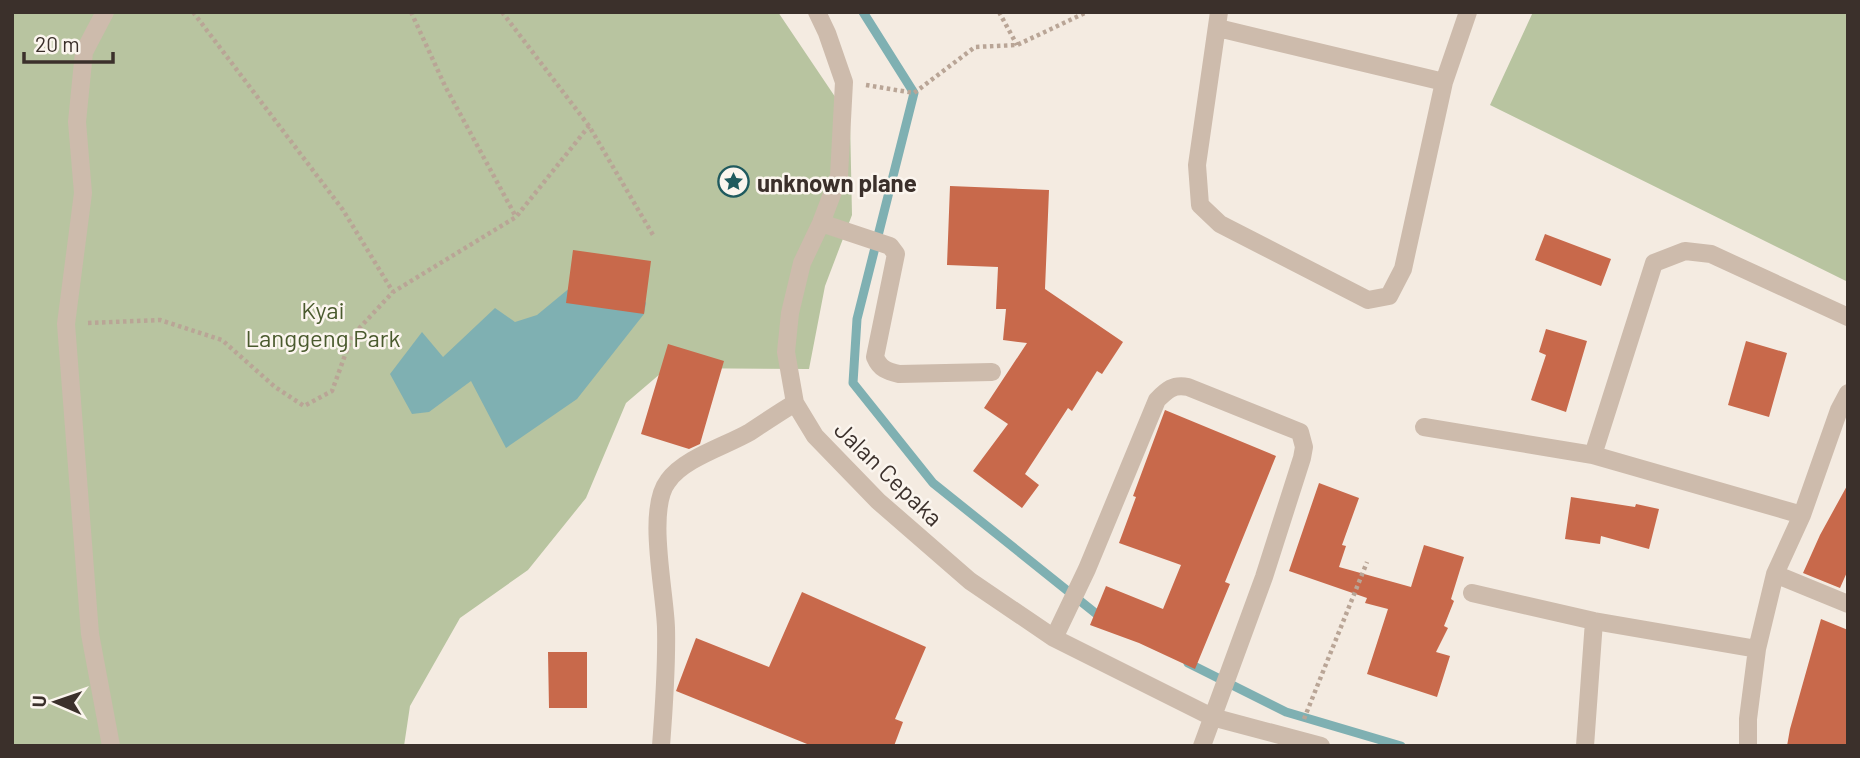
<svg xmlns="http://www.w3.org/2000/svg" width="1860" height="758" viewBox="0 0 1860 758" font-family="Barlow,sans-serif">
<style>
.green{fill:#b8c4a0}
.water{fill:#7fb0b2}
.lines{fill:none;stroke-linecap:round;stroke-linejoin:round}
.stream{stroke:#7fb0b2;stroke-width:9}
.building{fill:#c8694b}
.path{stroke:#b9a596;stroke-width:4.5;stroke-dasharray:3.5 3.5;stroke-linecap:butt}
.minor{stroke:#cdbbac;stroke-width:18}
.labels{text-anchor:middle;dominant-baseline:central;stroke-width:5;stroke-linejoin:round;paint-order:stroke}
.poi-label{font-size:24px;font-weight:bold;fill:#3b302b;stroke:#fbf5ee;text-anchor:start}
.park-label{font-size:24px;fill:#4a5a2e;stroke:#fbf5ee}
.street-label{font-size:24px;fill:#3b302b;stroke:#fbf5ee}
</style>
<rect width="100%" height="100%" fill="#f4ebe1"/>
<!-- green -->
<path class="green" d="M 12,12 L 778,12 L 850,119 L 852,215 L 825,286 L 809,369 L 667,368 L 626,403 L 586,498 L 528,570 L 460,618 L 410,706 L 404,746 L 12,746 Z
M 1533,12 L 1848,12 L 1848,282 L 1490,105 Z"/>
<!-- water -->
<path class="water" d="M 583,277 L 635,283 L 646,303 L 644,314 L 577,399 L 506,448 L 471,381 L 429,412 L 412,414 L 390,374 L 422,332 L 443,357 L 495,308 L 515,322 L 537,315 Z"/>
<g class="lines">
<!-- stream -->
<path class="stream" d="M 863,12 L 914,93 L 857,319 L 853,383 L 933,483 L 1104,620
M 1188,663 L 1286,712 L 1401,746"/>
</g>
<!-- building -->
<path class="building" d="M 950,186 L 1049,190 L 1045,289 L 1123,342 L 1102,374 L 1097,371 L 1072,411 L 1068,408 L 1025,474 L 1039,485 L 1022,508 L 973,471 L 1008,424 L 984,408 L 1027,343 L 1003,340 L 1006,309 L 996,309 L 998,267 L 947,265 Z
M 1545,234 L 1611,259 L 1601,286 L 1535,260 Z
M 573,250 L 651,261 L 644,314 L 566,303 Z
M 1546,329 L 1587,341 L 1566,412 L 1531,400 L 1546,355 L 1539,352 Z
M 1746,341 L 1787,353 L 1769,417 L 1728,405 Z
M 668,344 L 724,361 L 700,444 L 689,449 L 641,434 Z
M 1165,410 L 1276,456 L 1225,582 L 1230,584 L 1195,669 L 1139,643 L 1090,625 L 1106,586 L 1163,609 L 1181,565 L 1119,543 L 1136,497 L 1133,496 Z
M 1319,483 L 1359,498 L 1342,545 L 1346,546 L 1339,567 L 1411,587 L 1424,545 L 1464,557 L 1451,599 L 1454,601 L 1444,626 L 1448,628 L 1436,652 L 1450,656 L 1437,697 L 1367,674 L 1388,609 L 1365,603 L 1367,598 L 1289,571 Z
M 1848,484 L 1848,570 L 1840,588 L 1803,573 L 1820,535 Z
M 1571,497 L 1635,507 L 1636,504 L 1659,509 L 1649,549 L 1601,536 L 1600,544 L 1565,539 Z
M 802,592 L 926,647 L 895,719 L 903,722 L 894,746 L 812,746 L 676,691 L 696,638 L 769,667 Z
M 1821,619 L 1848,630 L 1848,746 L 1787,746 L 1790,729 Z
M 548,652 L 587,652 L 587,708 L 549,708 Z"/>
<g class="lines">
<!-- path -->
<path class="path" d="M 193,12 L 343,210 L 393,292
M 411,12 L 445,86 L 516,217
M 502,12 L 589,126 L 653,235
M 999,12 L 1017,45
M 866,85 L 914,93 L 975,47 L 1017,45 L 1087,12
M 88,323 L 160,320 L 222,340 L 275,387 L 304,406 L 332,391 L 352,336 L 393,292 L 516,217 L 589,126
M 1304,719 L 1367,562"/>
<!-- minor -->
<path class="minor" d="M 105,12 L 84,52 L 77,122 L 83,193 L 66,324 L 90,634 L 111,746
M 817,12 L 827,33 L 844,82 L 839,176 L 821,223 L 802,263 L 790,313 L 786,352 L 795,403 L 815,436 L 878,501 L 970,581 L 1054,638 L 1212,717 L 1321,746
M 1219,12 L 1197,165 L 1200,205 L 1220,224 L 1368,300 L 1389,296 L 1403,269 L 1444,82 L 1468,12
M 1218,28 L 1444,82
M 821,223 L 890,246 L 896,254 L 875,357 C 880,369 887,371 899,374 L 992,372
M 1424,427 L 1593,455 L 1802,515
M 1593,455 L 1654,263 L 1685,251 L 1711,254 L 1848,317
M 1775,574 L 1848,604
M 1472,593 L 1594,621 L 1757,649
M 1054,638 L 1087,569 L 1157,400 C 1167,390 1173,384 1188,387 L 1300,432 L 1304,447 L 1302,458 L 1264,577 L 1202,746
M 661,746 C 664,707 667,667 666,628 C 665,591 646,509 668,481 C 684,458 726,446 750,432 C 765,422 780,412 795,403
M 1585,746 L 1594,621
M 1748,746 L 1748,719 L 1757,649 L 1775,574 L 1802,515 L 1839,410 L 1848,393"/>
</g>
<!-- icons -->
<defs>
<symbol id="sight-ring" viewBox="-11 -11 22 22"><circle r="9.5" fill="#fbf5ee" stroke="#1f5a5e" stroke-width="1.5"/><path d="M0-6L1.8-2.2L6-1.7L2.9 1.2L3.7 5.4L0 3.3L-3.7 5.4L-2.9 1.2L-6-1.7L-1.8-2.2Z" fill="#1f5a5e"/></symbol>
</defs>
<g fill-rule="evenodd">
<use href="#sight-ring" x="716" y="164" width="35" height="35"/>
</g>
<g class="labels">
<!-- poi labels -->
<g class="poi-label">
<text x="757" y="182">unknown plane</text>
</g>
<!-- park labels -->
<g class="park-label">
<text x="323" y="309">Kyai<tspan x="323" dy="28">Langgeng Park</tspan></text>
</g>
<!-- street labels -->
<g class="street-label">
<text transform="translate(889 473) rotate(44)">Jalan Cepaka</text>
</g>
</g>
<!-- border -->
<rect width="1860" height="758" fill="none" stroke="#3b302b" stroke-width="28"/>
<!-- north arrow -->
<g transform="translate(56 702) rotate(272)" stroke="#fbf5ee" stroke-width="5" paint-order="stroke">
<path d="M0-5L12 26L0 18L-12 26Z" fill="#3b302b"/>
<text y="-10" font-size="19" font-weight="bold" text-anchor="middle" fill="#3b302b">U</text>
</g>
<!-- scale -->
<path d="M24 52v10h89v-10" fill="none" stroke="#3b302b" stroke-width="3.5"/>
<text x="35" y="52" font-size="21" fill="#3b302b" stroke="#fbf5ee" stroke-width="5" paint-order="stroke">20 m</text>
</svg>
